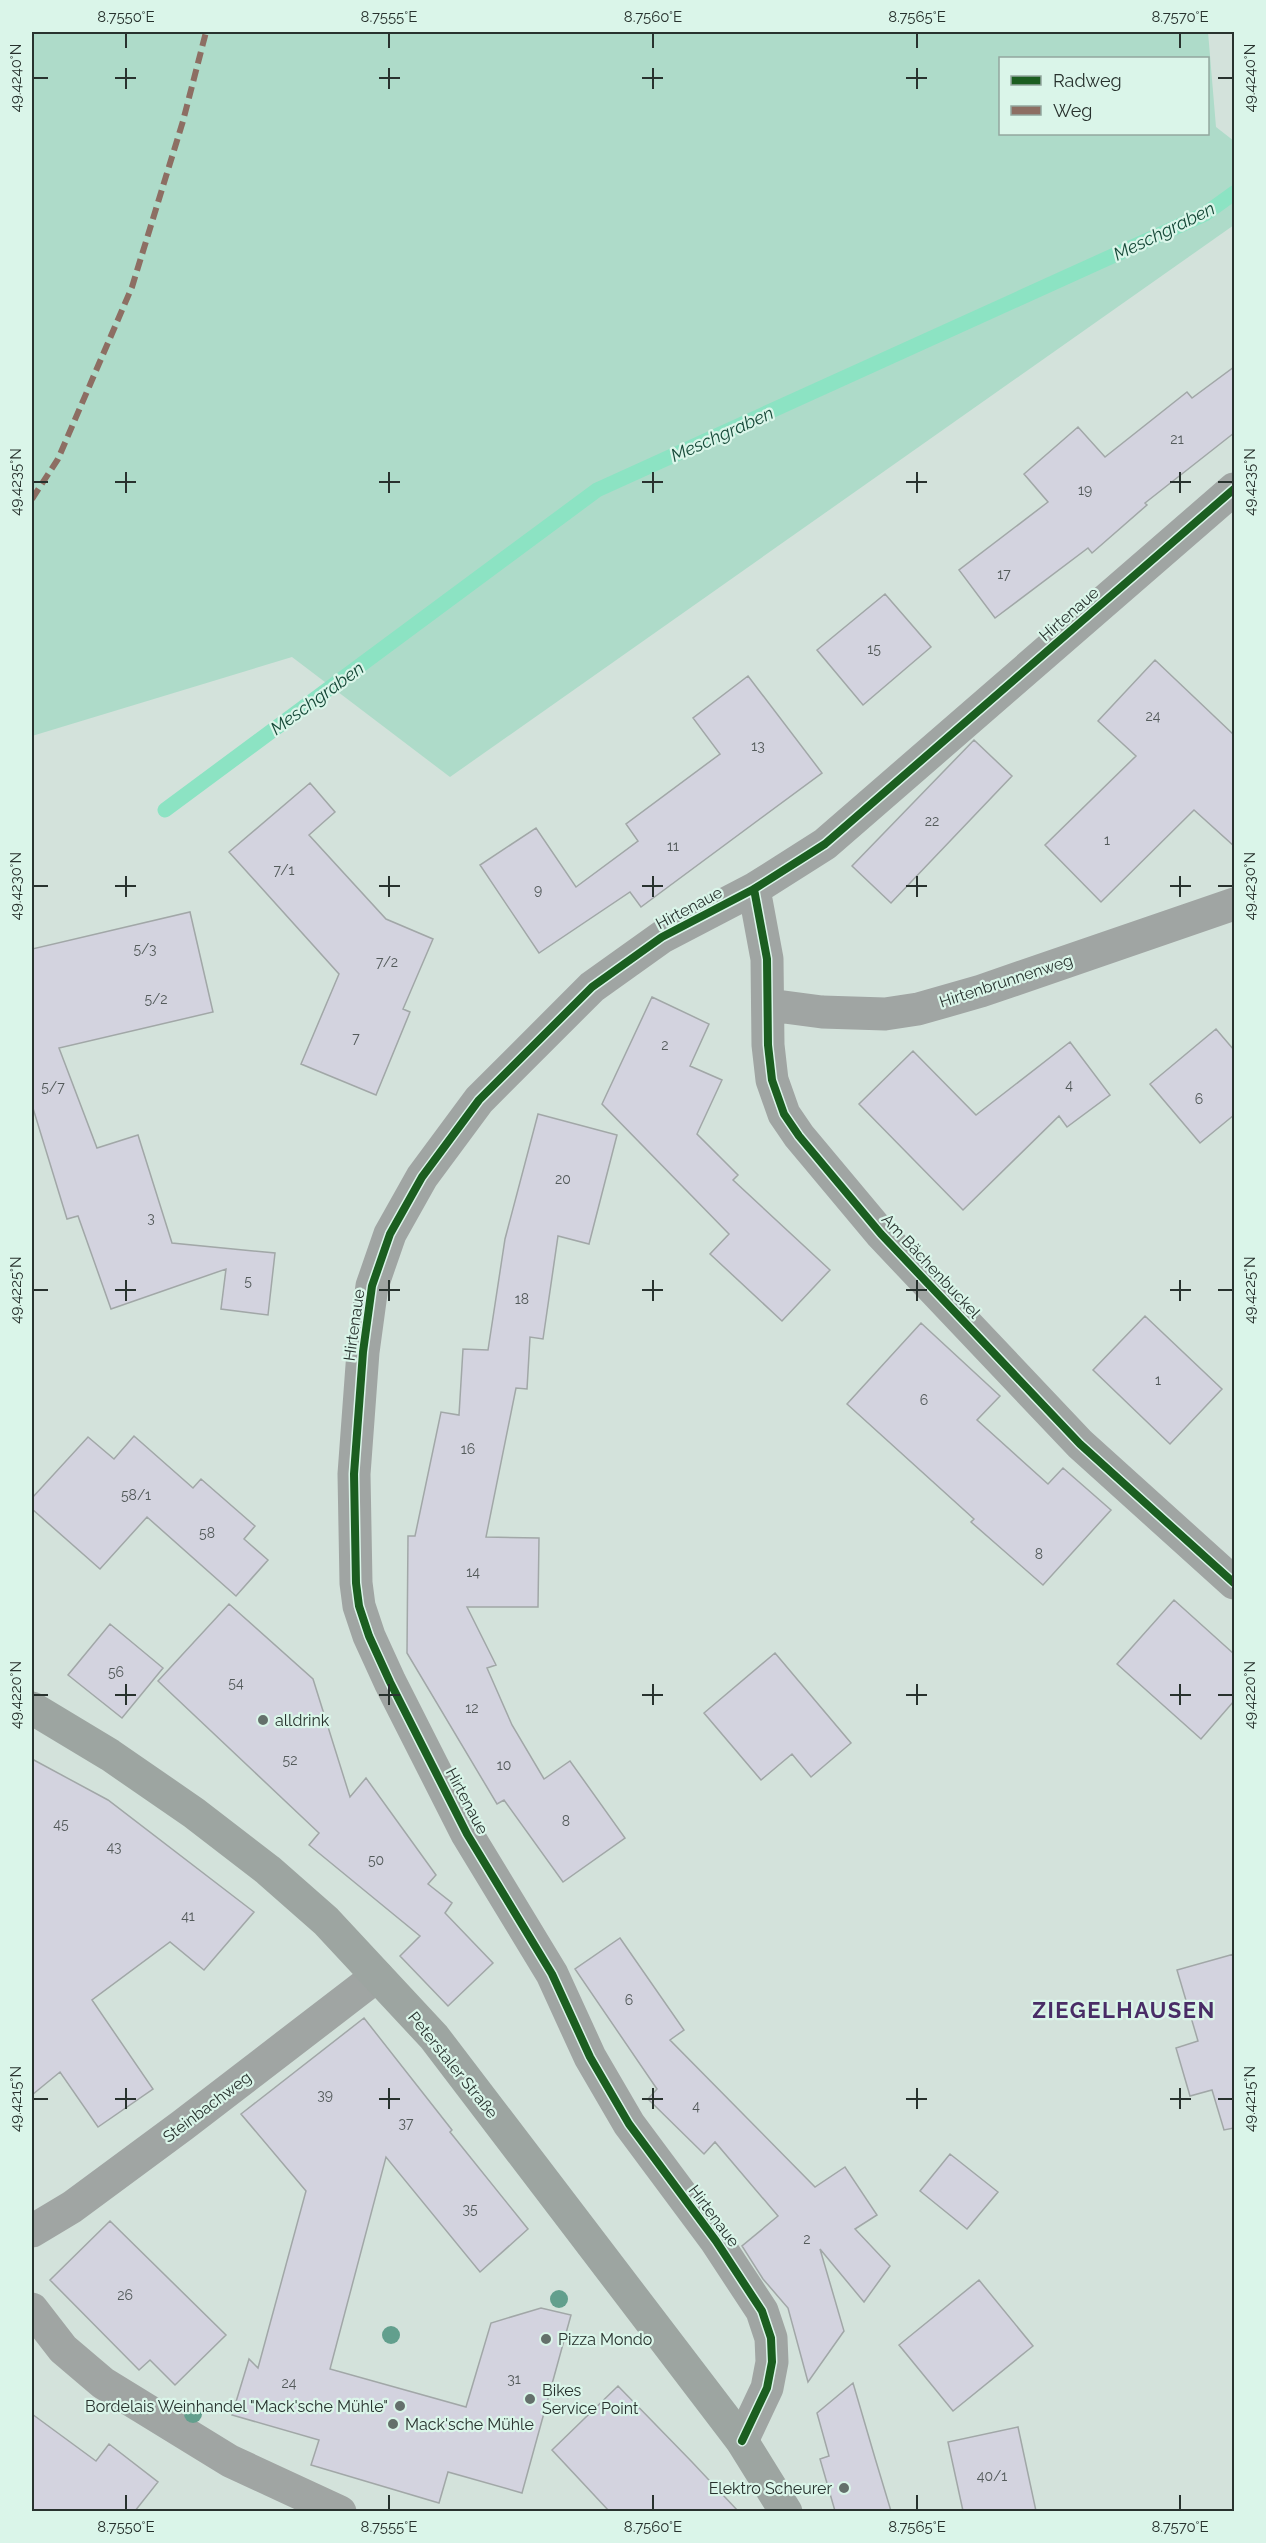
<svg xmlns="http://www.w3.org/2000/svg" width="1266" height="2543" viewBox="0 0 1266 2543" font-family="Raleway,sans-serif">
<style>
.green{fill:#aedbc9;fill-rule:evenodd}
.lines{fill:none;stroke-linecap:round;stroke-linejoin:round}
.stream{stroke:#8ce3c3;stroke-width:15}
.building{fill:#d3d3df;stroke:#a1a7a7;stroke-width:1.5}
.minor{stroke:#a0a5a3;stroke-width:33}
.secondary{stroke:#9da5a1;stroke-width:33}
.quiet{stroke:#8d6e63;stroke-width:6;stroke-dasharray:12 6;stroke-linecap:butt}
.cycleway-casing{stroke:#daf5e9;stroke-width:11}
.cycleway{stroke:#1b5e20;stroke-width:8}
.tree{fill:#629f8d}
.ticks{fill:none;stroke:#28322e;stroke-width:2}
.poi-dot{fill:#64706b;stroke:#daf5e9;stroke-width:2}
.labels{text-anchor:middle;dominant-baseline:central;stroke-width:4.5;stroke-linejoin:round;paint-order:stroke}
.number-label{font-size:14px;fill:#535a5a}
.street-label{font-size:16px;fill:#28322e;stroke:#daf5e9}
.poi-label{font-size:16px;fill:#28322e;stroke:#daf5e9;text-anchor:start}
.water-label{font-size:18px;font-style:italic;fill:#164938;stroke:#daf5e9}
.district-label{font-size:22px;font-weight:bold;letter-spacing:1.5px;fill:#492d66;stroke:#daf5e9}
.neatline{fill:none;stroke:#28322e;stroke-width:2}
.ticks-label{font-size:15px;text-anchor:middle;fill:#28322e}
</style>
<rect width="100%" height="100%" fill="#d3e2db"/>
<!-- green -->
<path class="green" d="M 32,32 L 1208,32 L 1216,127 L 1234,141 L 1234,225 L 450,777 L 292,657 L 32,736 ZM 1000,58 L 1208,58 L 1208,134 L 1000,134 Z"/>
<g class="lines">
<!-- stream -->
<path class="stream" d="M 165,810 L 597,490 L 1205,214 L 1234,193"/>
</g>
<!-- building -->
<path class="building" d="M 1234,367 L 1234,433 L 1145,503 L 1147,505 L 1092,553 L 1088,548 L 995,618 L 959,570 L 1048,502 L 1024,474 L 1078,427 L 1105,457 L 1187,392 L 1192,398 Z
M 885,594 L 931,647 L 863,705 L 817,650 Z
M 1155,660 L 1234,735 L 1234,846 L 1194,810 L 1101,902 L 1045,845 L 1136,756 L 1098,721 Z
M 748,676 L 822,773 L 641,907 L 630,892 L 539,953 L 480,865 L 536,828 L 576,887 L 638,841 L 626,824 L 720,754 L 693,718 Z
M 974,740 L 1012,776 L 891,903 L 852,866 Z
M 310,783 L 335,812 L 309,835 L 386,919 L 433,939 L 403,1009 L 410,1012 L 376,1095 L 301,1064 L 339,974 L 229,852 Z
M 190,912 L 213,1012 L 59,1048 L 97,1148 L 138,1135 L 172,1243 L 275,1253 L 268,1315 L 221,1309 L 226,1269 L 111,1309 L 78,1216 L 67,1219 L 32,1105 L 32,949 Z
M 652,997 L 709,1024 L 690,1066 L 722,1080 L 697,1134 L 738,1175 L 733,1180 L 830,1270 L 782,1321 L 710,1254 L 729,1234 L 602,1104 Z
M 1216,1029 L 1234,1050 L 1234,1115 L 1200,1143 L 1150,1084 Z
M 1070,1042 L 1110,1095 L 1067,1127 L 1059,1116 L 963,1210 L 859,1104 L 913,1051 L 976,1115 Z
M 538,1114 L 617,1135 L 589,1244 L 558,1236 L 543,1339 L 530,1337 L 527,1389 L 516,1388 L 486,1537 L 539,1538 L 538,1607 L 467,1607 L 496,1665 L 487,1668 L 512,1725 L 544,1779 L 570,1761 L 625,1838 L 563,1882 L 504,1800 L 497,1804 L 407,1653 L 408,1536 L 415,1536 L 441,1412 L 459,1415 L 463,1349 L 488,1350 L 505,1239 Z
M 1145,1316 L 1222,1389 L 1170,1444 L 1093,1370 Z
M 921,1323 L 1000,1396 L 977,1420 L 1048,1484 L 1063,1468 L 1111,1510 L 1043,1585 L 971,1522 L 974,1519 L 847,1404 Z
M 134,1436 L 193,1488 L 201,1479 L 255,1526 L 244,1539 L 268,1560 L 236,1596 L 147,1517 L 100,1569 L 32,1509 L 32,1498 L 88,1437 L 114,1459 Z
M 1174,1600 L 1234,1654 L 1234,1701 L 1201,1739 L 1117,1664 Z
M 229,1604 L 313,1679 L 350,1797 L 366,1778 L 436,1875 L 428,1884 L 452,1903 L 445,1913 L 493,1963 L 448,2006 L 400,1956 L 420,1936 L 309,1845 L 319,1833 L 158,1681 Z
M 110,1624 L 163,1668 L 122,1718 L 68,1675 Z
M 775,1653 L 851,1743 L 811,1777 L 792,1754 L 761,1780 L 704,1713 Z
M 32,1759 L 108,1800 L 254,1912 L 204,1970 L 170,1942 L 92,2000 L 153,2089 L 98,2127 L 60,2072 L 32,2095 Z
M 620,1938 L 684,2030 L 670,2040 L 815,2187 L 845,2167 L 877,2215 L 855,2229 L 890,2266 L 864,2302 L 820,2249 L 844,2331 L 808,2382 L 788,2308 L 763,2279 L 742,2246 L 778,2216 L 715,2142 L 704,2154 L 648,2099 L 657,2089 L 575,1969 Z
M 1234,1954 L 1234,2128 L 1224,2130 L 1212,2090 L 1190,2096 L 1176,2048 L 1198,2041 L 1177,1970 Z
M 364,2018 L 452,2130 L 450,2132 L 528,2229 L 480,2272 L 386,2157 L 330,2369 L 466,2407 L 491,2323 L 541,2308 L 571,2315 L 522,2493 L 448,2472 L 439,2503 L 311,2465 L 319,2440 L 232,2415 L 249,2359 L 258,2368 L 306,2191 L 241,2114 Z
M 950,2154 L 998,2192 L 967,2229 L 920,2191 Z
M 110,2221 L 226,2335 L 175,2385 L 150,2360 L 139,2370 L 50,2280 Z
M 979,2280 L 1033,2346 L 953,2411 L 899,2345 Z
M 853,2383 L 875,2458 L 891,2511 L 835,2511 L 820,2459 L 829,2456 L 817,2413 Z
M 618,2386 L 692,2462 L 738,2511 L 609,2511 L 552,2450 Z
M 32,2414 L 96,2461 L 109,2444 L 158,2482 L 135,2511 L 32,2511 Z
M 1018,2427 L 1036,2511 L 963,2511 L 948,2442 Z"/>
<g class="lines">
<!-- minor -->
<path class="minor" d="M 754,889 L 767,959 L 768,1045 L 772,1080 L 784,1114 L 799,1136 L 881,1234 L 1080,1444 L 1234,1583
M 769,1005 L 822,1012 L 885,1014 L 918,1009 L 981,991 L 1234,904
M 32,2231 L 72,2207 L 183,2125 L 377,1976
M 32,2309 L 63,2349 L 103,2383 L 230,2461 L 340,2512
M 742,2441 L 767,2388 L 772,2362 L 771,2338 L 762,2311 L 716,2241 L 629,2124 L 590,2057 L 552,1974 L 467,1834 L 390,1682 L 369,1636 L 359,1606 L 356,1583 L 354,1474 L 363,1352 L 372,1286 L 390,1234 L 422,1177 L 479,1100 L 592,987 L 662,937 L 754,889 L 825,844 L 1234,489"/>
<!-- secondary -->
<path class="secondary" d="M 32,1708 L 110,1755 L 194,1813 L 268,1870 L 326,1921 L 434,2037 L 742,2441 L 786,2512"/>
<!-- quiet -->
<path class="quiet" d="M 32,499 L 58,459 L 132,287 L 183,121 L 206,32"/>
<defs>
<path id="cycleway" d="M 754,889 L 767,959 L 768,1045 L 772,1080 L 784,1114 L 799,1136 L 881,1234 L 1080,1444 L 1234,1583
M 742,2441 L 767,2388 L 772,2362 L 771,2338 L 762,2311 L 716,2241 L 629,2124 L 590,2057 L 552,1974 L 467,1834 L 390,1682 L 369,1636 L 359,1606 L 356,1583 L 354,1474 L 363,1352 L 372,1286 L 390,1234 L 422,1177 L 479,1100 L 592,987 L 662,937 L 754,889 L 825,844 L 1234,489"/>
</defs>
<!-- cycleway casing -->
<use href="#cycleway" class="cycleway-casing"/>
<!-- cycleway -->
<use href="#cycleway" class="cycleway"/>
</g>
<!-- trees -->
<g class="tree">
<circle cx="559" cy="2299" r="9"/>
<circle cx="391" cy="2335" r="9"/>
<circle cx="193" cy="2414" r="9"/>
</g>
<!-- ticks -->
<path class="ticks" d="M 126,33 L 126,48M 389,33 L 389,48M 653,33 L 653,48M 917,33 L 917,48M 1180,33 L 1180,48M 126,68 L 126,89M 389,68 L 389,89M 653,68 L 653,89M 917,68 L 917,89M 33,78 L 48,78M 115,78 L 136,78M 379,78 L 400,78M 642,78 L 663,78M 906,78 L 927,78M 1218,78 L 1233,78M 126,472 L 126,493M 389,472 L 389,493M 653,472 L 653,493M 917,472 L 917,493M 1180,472 L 1180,493M 33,482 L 48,482M 115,482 L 136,482M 379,482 L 400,482M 642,482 L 663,482M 906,482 L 927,482M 1170,482 L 1191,482M 1218,482 L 1233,482M 126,876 L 126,897M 389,876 L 389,897M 653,876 L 653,897M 917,876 L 917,897M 1180,876 L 1180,897M 33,886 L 48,886M 115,886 L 136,886M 379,886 L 400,886M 642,886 L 663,886M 906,886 L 927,886M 1170,886 L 1191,886M 1218,886 L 1233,886M 126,1280 L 126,1301M 389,1280 L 389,1301M 653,1280 L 653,1301M 917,1280 L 917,1301M 1180,1280 L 1180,1301M 33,1290 L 48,1290M 115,1290 L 136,1290M 379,1290 L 400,1290M 642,1290 L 663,1290M 906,1290 L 927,1290M 1170,1290 L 1191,1290M 1218,1290 L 1233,1290M 126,1684 L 126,1705M 389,1684 L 389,1705M 653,1684 L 653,1705M 917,1684 L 917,1705M 1180,1684 L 1180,1705M 33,1695 L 48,1695M 115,1695 L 136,1695M 379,1695 L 400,1695M 642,1695 L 663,1695M 906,1695 L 927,1695M 1170,1695 L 1191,1695M 1218,1695 L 1233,1695M 126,2088 L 126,2109M 389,2088 L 389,2109M 653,2088 L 653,2109M 917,2088 L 917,2109M 1180,2088 L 1180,2109M 33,2099 L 48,2099M 115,2099 L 136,2099M 379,2099 L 400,2099M 642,2099 L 663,2099M 906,2099 L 927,2099M 1170,2099 L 1191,2099M 1218,2099 L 1233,2099M 126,2495 L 126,2510M 389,2495 L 389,2510M 653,2495 L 653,2510M 917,2495 L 917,2510M 1180,2495 L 1180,2510"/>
<!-- markers -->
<g class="poi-dot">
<circle cx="263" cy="1720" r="6"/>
<circle cx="546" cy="2339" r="6"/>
<circle cx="530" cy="2399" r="6"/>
<circle cx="400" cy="2406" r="6"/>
<circle cx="393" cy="2424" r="6"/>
<circle cx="844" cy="2488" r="6"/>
</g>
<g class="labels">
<!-- number labels -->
<g class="number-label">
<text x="1177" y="439">21</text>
<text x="1085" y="490">19</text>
<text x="1004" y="574">17</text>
<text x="874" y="649">15</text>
<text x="1153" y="716">24</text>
<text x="758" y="746">13</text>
<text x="932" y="821">22</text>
<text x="1107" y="840">1</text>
<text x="673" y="846">11</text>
<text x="284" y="870">7/1</text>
<text x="538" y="890">9</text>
<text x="145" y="949">5/3</text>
<text x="387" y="962">7/2</text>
<text x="156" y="999">5/2</text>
<text x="356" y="1038">7</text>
<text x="665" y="1045">2</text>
<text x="1069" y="1085">4</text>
<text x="53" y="1087">5/7</text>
<text x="1199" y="1099">6</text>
<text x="563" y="1179">20</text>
<text x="151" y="1218">3</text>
<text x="248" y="1281">5</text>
<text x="522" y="1299">18</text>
<text x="1158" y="1380">1</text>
<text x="924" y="1400">6</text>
<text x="468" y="1449">16</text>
<text x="136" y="1495">58/1</text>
<text x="207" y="1533">58</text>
<text x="1039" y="1554">8</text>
<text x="473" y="1572">14</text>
<text x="116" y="1672">56</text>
<text x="236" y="1683">54</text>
<text x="472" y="1708">12</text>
<text x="290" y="1760">52</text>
<text x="504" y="1765">10</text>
<text x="566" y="1821">8</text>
<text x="61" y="1824">45</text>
<text x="114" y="1847">43</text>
<text x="376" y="1860">50</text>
<text x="188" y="1916">41</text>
<text x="629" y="2000">6</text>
<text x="325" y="2095">39</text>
<text x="696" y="2106">4</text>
<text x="406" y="2123">37</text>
<text x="470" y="2209">35</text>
<text x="807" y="2239">2</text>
<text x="125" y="2295">26</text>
<text x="514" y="2379">31</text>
<text x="289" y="2383">24</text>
<text x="992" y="2476">40/1</text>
</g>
<!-- street labels -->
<g class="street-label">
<text transform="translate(1069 614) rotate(-41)">Hirtenaue</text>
<text transform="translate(689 908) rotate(-28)">Hirtenaue</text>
<text transform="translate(1006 981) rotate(-18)">Hirtenbrunnenweg</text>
<text transform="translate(931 1266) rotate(47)">Am Bächenbuckel</text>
<text transform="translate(354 1325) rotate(-82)">Hirtenaue</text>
<text transform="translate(467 1801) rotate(62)">Hirtenaue</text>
<text transform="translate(453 2065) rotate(51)">Peterstaler Straße</text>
<text transform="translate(207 2107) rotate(-37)">Steinbachweg</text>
<text transform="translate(714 2216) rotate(53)">Hirtenaue</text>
</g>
<!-- poi labels -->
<g class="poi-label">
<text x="275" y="1720">alldrink</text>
<text x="558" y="2339">Pizza Mondo</text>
<text x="542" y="2390">Bikes<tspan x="542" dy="18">Service Point</tspan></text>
<text x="388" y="2406" text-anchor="end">Bordelais Weinhandel "Mack'sche Mühle"</text>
<text x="405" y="2424">Mack'sche Mühle</text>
<text x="832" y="2488" text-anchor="end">Elektro Scheurer</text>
</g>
<!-- water labels -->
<g class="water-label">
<text transform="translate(1164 231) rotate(-26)">Meschgraben</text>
<text transform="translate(722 434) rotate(-24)">Meschgraben</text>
<text transform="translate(317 698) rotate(-36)">Meschgraben</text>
</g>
<!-- district labels -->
<g class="district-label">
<text x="1124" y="2010">ZIEGELHAUSEN</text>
</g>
</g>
<!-- border -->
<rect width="1266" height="2543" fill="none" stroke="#daf5e9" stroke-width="66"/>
<!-- legend -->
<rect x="999" y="57" width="210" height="78" fill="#daf5e9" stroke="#93a79e" stroke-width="1.5"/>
<rect x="1011" y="76" width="30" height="9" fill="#1b5e20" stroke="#93a79e" stroke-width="1.5"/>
<text x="1053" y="87" font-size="18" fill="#28322e">Radweg</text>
<rect x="1011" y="106" width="30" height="9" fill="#8d6e63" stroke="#93a79e" stroke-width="1.5"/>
<text x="1053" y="117" font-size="18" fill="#28322e">Weg</text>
<rect x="33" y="33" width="1200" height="2477" class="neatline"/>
<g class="ticks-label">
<text x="126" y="22">8.7550°E</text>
<text x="389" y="22">8.7555°E</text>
<text x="653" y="22">8.7560°E</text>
<text x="917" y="22">8.7565°E</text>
<text x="1180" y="22">8.7570°E</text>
<text transform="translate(16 78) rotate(-90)" y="5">49.4240°N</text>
<text transform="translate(1250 78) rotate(-90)" y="5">49.4240°N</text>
<text transform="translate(16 482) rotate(-90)" y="5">49.4235°N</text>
<text transform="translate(1250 482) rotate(-90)" y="5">49.4235°N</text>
<text transform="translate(16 886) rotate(-90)" y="5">49.4230°N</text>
<text transform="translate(1250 886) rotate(-90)" y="5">49.4230°N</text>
<text transform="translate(16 1290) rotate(-90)" y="5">49.4225°N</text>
<text transform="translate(1250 1290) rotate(-90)" y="5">49.4225°N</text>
<text transform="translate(16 1695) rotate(-90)" y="5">49.4220°N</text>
<text transform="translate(1250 1695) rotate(-90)" y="5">49.4220°N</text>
<text transform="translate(16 2099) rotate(-90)" y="5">49.4215°N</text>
<text transform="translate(1250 2099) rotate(-90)" y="5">49.4215°N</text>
<text x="126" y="2532">8.7550°E</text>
<text x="389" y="2532">8.7555°E</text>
<text x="653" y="2532">8.7560°E</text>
<text x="917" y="2532">8.7565°E</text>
<text x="1180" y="2532">8.7570°E</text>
</g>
</svg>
